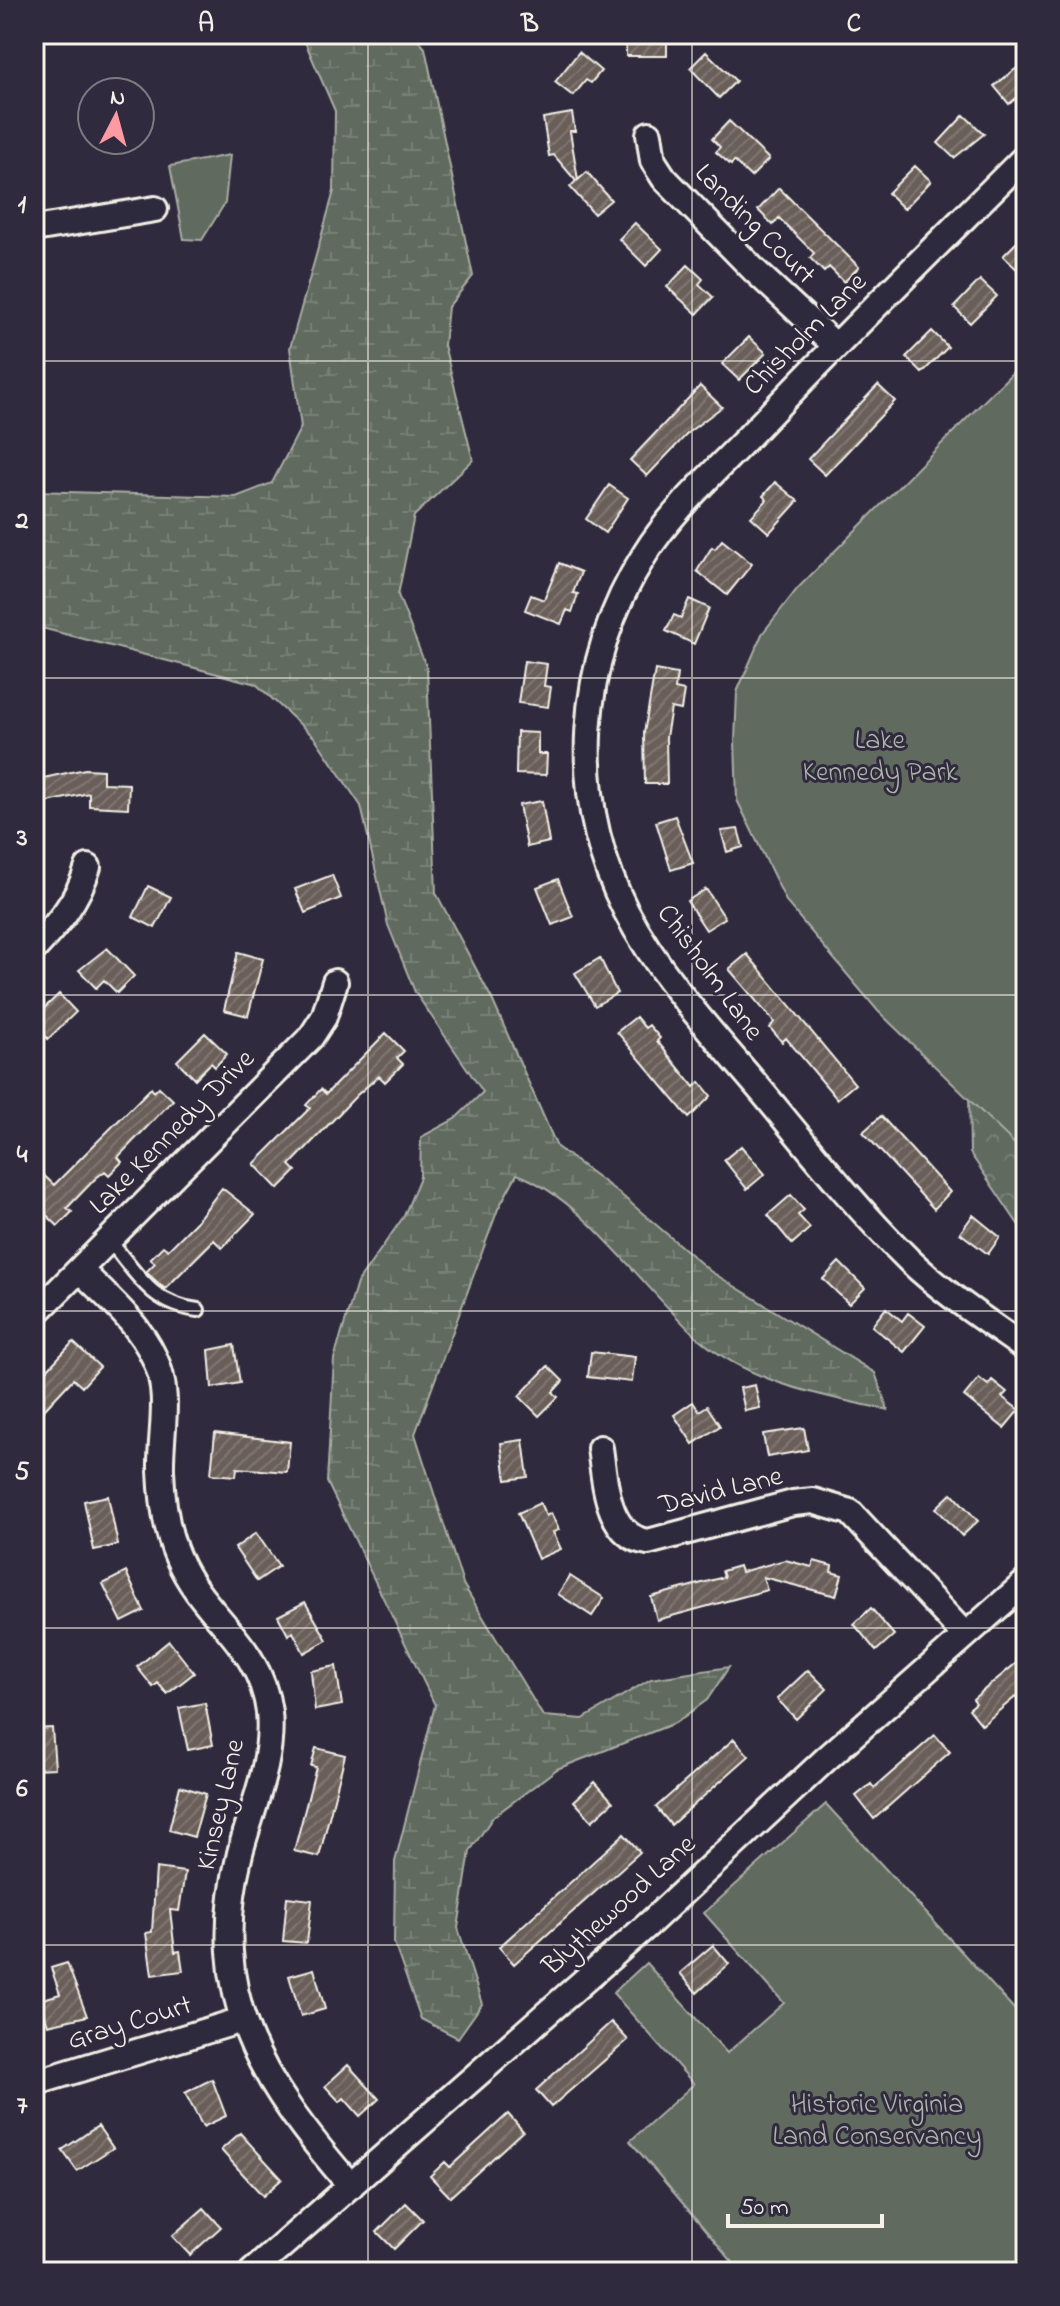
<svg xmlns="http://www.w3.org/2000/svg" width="1060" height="2306" viewBox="0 0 1060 2306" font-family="'Indie Flower',sans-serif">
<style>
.forest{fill:url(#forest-crowns);stroke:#aaaea4;stroke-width:2}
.wetland{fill:url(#wetland-marsh);stroke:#aaaea4;stroke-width:2}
.park{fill:#606a5f;stroke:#aaaea4;stroke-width:2}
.building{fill:url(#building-hatch);stroke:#f4f1e8;stroke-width:2}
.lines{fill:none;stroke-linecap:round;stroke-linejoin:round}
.service-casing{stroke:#f4f1e8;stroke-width:18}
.minor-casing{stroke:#f4f1e8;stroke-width:30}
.service{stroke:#2f2a3d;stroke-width:12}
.minor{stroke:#2f2a3d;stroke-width:24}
.grid{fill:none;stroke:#f4f1e8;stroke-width:2;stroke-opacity:0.55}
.labels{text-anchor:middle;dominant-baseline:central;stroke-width:6;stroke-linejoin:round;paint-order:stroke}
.street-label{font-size:28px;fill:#f4f1e8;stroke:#2f2a3d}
.park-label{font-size:28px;fill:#b1b4aa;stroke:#2f2a3d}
.neatline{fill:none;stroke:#f4f1e8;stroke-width:3}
.grid-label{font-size:26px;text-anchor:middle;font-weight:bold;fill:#f4f1e8}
</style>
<defs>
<pattern id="forest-crowns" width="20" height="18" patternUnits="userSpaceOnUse" patternTransform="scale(2)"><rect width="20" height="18" fill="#606a5f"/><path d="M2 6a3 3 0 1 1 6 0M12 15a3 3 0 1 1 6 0" fill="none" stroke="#778076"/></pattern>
<pattern id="wetland-marsh" width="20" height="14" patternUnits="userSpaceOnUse" patternTransform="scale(2)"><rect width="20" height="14" fill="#606a5f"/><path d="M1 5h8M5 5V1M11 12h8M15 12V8" fill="none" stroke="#778076"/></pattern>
<pattern id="building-hatch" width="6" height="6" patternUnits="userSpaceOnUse" patternTransform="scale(2)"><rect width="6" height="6" fill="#6a5e59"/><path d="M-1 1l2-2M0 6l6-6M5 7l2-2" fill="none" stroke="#807671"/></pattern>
</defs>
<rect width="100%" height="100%" fill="#2f2a3d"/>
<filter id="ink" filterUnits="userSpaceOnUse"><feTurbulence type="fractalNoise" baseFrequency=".0125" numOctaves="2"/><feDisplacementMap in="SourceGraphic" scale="16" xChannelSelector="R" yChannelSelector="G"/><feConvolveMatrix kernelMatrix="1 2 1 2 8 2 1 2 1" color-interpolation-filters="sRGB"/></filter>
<g filter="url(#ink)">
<!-- forest -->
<path class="forest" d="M 1026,954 L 1026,1236 L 970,1153 L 969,1093 Z"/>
<!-- wetland -->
<path class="wetland" d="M 413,34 L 425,48 L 473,276 L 448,307 L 444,345 L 473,460 L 414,516 L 398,595 L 427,669 L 436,893 L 492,999 L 557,1147 L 619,1193 L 710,1271 L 875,1373 L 888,1410 C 823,1396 748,1383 697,1337 C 643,1288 584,1199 517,1174 L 498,1209 L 415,1434 L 463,1584 L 543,1716 L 583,1719 L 651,1679 L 729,1667 L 707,1700 L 675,1723 L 557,1769 L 493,1817 L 470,1851 L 458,1928 L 482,2004 L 458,2038 L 421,2019 L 394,1943 L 395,1862 L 435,1705 L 327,1482 L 334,1359 L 357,1283 L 404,1216 L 420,1177 L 421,1137 L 455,1119 L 483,1092 L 415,992 L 388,925 L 361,806 L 315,738 L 256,684 L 34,626 L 34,491 L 236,497 L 272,483 L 301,427 L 290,348 L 334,191 L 335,111 L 302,35 Z"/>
<!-- park -->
<path class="park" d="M 230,155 L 225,203 L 202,240 L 184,239 L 170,166 Z
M 1026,359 L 1026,1155 L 878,1011 L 787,903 L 737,800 L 735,741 L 737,692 L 762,634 L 798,588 Z
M 826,1804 L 1026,2022 L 1026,2272 L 741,2272 L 630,2141 L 694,2084 L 613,1993 L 646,1963 L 727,2053 L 784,2003 L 704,1913 Z"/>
<!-- building -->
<path class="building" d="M 626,34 L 667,34 L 667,56 L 626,56 Z
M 579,52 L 601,71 L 591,83 L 586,80 L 573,96 L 555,82 Z
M 706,52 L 736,81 L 719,98 L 690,68 Z
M 1026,61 L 1026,90 L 1009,104 L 994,86 Z
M 572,113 L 575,131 L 570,131 L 578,180 L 587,172 L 611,200 L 594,214 L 570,187 L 576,181 L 554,155 L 549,156 L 543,118 Z
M 964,115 L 984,134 L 954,158 L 938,143 Z
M 729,121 L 769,159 L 751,177 L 734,161 L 731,165 L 716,152 L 720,147 L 712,139 Z
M 915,166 L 931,181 L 904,209 L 888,193 Z
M 779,188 L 859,267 L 844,282 L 829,267 L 824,272 L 810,258 L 814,253 L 779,218 L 773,225 L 758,210 Z
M 635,223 L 662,249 L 646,266 L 619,239 Z
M 1026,233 L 1026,278 L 1003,256 Z
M 688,265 L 703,279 L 699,284 L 713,297 L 697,314 L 667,287 Z
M 980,280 L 997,296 L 970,323 L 954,307 Z
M 932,331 L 948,347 L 922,373 L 906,357 Z
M 749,337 L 766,353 L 739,380 L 722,364 Z
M 878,385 L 895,401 L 825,475 L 808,459 Z
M 700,386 L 722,407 L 690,431 L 647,476 L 630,460 Z
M 775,482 L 798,501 L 769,533 L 751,517 L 767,500 L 763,496 Z
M 609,485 L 628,498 L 605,533 L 586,519 Z
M 722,540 L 752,564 L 727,595 L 697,571 L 712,547 L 715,549 Z
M 559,563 L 581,572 L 573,593 L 578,594 L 572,612 L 567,610 L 561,624 L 525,610 L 531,595 L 544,600 Z
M 689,599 L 709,608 L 694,644 L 666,631 L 674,615 L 681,618 Z
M 524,661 L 547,664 L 544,686 L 551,687 L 548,707 L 518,703 Z
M 655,670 L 677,674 L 675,689 L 684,691 L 681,710 L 671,708 L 666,737 L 667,784 L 645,784 L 644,733 Z
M 517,732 L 538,733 L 538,754 L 547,754 L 546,775 L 516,774 Z
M 85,769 L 103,770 L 103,783 L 129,784 L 128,808 L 89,806 L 89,793 L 34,805 L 34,780 Z
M 542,801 L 549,842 L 527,847 L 519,805 Z
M 675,816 L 693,863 L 671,870 L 656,822 Z
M 738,829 L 743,847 L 727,852 L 721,831 Z
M 332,875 L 341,898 L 305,913 L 295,889 Z
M 558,879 L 573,917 L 552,925 L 537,887 Z
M 148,886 L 171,897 L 155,928 L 133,917 Z
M 706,889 L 725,918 L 706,930 L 687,901 Z
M 107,948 L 134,976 L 117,993 L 104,980 L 96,988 L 79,970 Z
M 238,952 L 263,959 L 248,1016 L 224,1010 Z
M 747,954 L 855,1084 L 837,1099 L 786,1038 L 782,1042 L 770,1028 L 774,1022 L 729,969 Z
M 600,958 L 617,993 L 595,1006 L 575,973 Z
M 59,994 L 76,1012 L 48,1039 L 34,1025 L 34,1018 Z
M 636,1017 L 645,1028 L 649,1025 L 660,1038 L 657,1041 L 694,1087 L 700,1082 L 711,1096 L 689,1118 L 617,1032 Z
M 205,1033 L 227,1054 L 215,1067 L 211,1063 L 195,1079 L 177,1061 Z
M 386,1033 L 404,1051 L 397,1058 L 403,1064 L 385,1082 L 379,1076 L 357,1095 L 290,1165 L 296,1171 L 278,1189 L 254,1164 L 310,1108 L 306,1105 L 321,1089 L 326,1094 Z
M 159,1087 L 173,1100 L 118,1157 L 122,1162 L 109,1175 L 105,1171 L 96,1178 L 67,1208 L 72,1212 L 58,1226 L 34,1203 L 34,1166 L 54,1185 L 151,1088 L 154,1092 Z
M 881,1116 L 950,1192 L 934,1209 L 863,1132 Z
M 741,1146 L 765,1174 L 747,1189 L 724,1160 Z
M 222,1188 L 255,1214 L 222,1248 L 214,1240 L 165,1289 L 146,1272 L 155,1263 L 150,1259 L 163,1246 L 168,1250 L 196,1222 Z
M 791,1195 L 804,1210 L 798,1215 L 810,1228 L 792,1244 L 768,1215 Z
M 973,1215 L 1000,1237 L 988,1254 L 960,1233 Z
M 839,1262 L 865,1288 L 849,1304 L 823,1279 Z
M 886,1308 L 902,1321 L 908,1313 L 925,1326 L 904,1352 L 872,1326 Z
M 73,1342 L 100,1367 L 82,1387 L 73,1379 L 34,1421 L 34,1384 Z
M 234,1345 L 240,1383 L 212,1388 L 209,1350 Z
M 591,1352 L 635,1357 L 632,1382 L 588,1377 Z
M 548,1366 L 563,1381 L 553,1392 L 558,1397 L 539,1416 L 519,1396 Z
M 979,1378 L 988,1385 L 992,1380 L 1007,1392 L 1002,1397 L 1019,1410 L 1004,1428 L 964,1396 Z
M 755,1385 L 760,1408 L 745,1411 L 740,1388 Z
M 693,1402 L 699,1411 L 707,1406 L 720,1426 L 693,1444 L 674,1415 Z
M 804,1428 L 808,1450 L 767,1457 L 763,1434 Z
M 215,1433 L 290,1442 L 287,1472 L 237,1468 L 236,1476 L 211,1474 Z
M 523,1440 L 528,1477 L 506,1480 L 501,1443 Z
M 952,1493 L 978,1521 L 962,1536 L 936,1508 Z
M 108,1496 L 118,1545 L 94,1550 L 84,1501 Z
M 540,1503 L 546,1516 L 551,1513 L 559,1530 L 553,1532 L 561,1549 L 538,1559 L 518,1513 Z
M 256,1533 L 279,1566 L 257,1581 L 235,1548 Z
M 785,1560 L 812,1567 L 814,1561 L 832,1566 L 831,1572 L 842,1575 L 836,1596 L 763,1577 L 767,1590 L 657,1620 L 651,1597 L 724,1577 L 722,1571 L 739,1566 L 741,1572 Z
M 126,1572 L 144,1611 L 122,1622 L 103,1584 Z
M 570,1576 L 604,1598 L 592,1616 L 558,1594 Z
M 305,1602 L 327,1640 L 304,1653 L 293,1632 L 288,1635 L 278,1616 Z
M 871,1608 L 894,1635 L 876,1651 L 854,1624 Z
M 169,1641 L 194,1673 L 167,1694 L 158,1683 L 153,1687 L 137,1667 Z
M 1026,1655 L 1026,1688 L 982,1725 L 969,1709 L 976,1703 L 973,1699 Z
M 336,1666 L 342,1705 L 315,1710 L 311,1671 Z
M 808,1670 L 827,1689 L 796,1719 L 777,1699 Z
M 205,1703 L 213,1745 L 188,1750 L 179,1708 Z
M 52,1728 L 55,1768 L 34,1769 L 34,1729 Z
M 935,1735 L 950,1752 L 874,1819 L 856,1796 L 871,1784 L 874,1788 Z
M 734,1739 L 749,1756 L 671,1825 L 656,1807 Z
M 316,1748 L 345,1755 L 319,1857 L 294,1851 L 316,1767 L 311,1766 Z
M 595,1782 L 613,1802 L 592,1821 L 574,1801 Z
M 180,1786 L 206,1794 L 194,1837 L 169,1830 Z
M 624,1834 L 640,1852 L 514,1964 L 499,1947 Z
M 156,1868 L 185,1872 L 179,1911 L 170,1910 L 175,1952 L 180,1951 L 183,1971 L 152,1975 L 146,1933 L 152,1932 Z
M 287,1897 L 312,1900 L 307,1943 L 283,1941 Z
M 713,1945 L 729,1964 L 697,1993 L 680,1973 Z
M 67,1963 L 87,2016 L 48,2025 L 40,2000 L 60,1994 L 51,1968 Z
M 314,1969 L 325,2009 L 301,2016 L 289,1976 Z
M 611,2022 L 628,2040 L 551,2107 L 536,2090 Z
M 348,2065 L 379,2099 L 360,2116 L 344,2098 L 340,2102 L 325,2086 Z
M 212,2079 L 226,2116 L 203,2127 L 185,2093 Z
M 508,2114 L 523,2131 L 450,2197 L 430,2176 L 445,2162 L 450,2167 Z
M 98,2126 L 113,2148 L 77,2171 L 62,2150 Z
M 240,2133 L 282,2179 L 263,2196 L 221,2150 Z
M 406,2203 L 423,2220 L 394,2249 L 377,2232 Z
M 204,2208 L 221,2227 L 190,2255 L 172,2236 Z"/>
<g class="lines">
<defs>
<path id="service" d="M 109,1240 C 138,1275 151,1304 198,1310"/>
<path id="minor" d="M 649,134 L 653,161 L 664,178 L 755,271 L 836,346
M 1026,156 C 934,248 841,339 752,433 C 716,471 672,510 645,554 C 577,661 568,797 626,911 C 661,979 716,1037 764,1094 C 811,1151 857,1209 910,1261 C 945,1294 987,1321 1026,1349
M 34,229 L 155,209
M 34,949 C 59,922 77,902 88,867
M 80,1270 C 106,1296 138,1322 154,1357 C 172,1394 160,1431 161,1470 C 162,1499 166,1531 178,1558 C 203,1617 260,1642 269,1712 C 274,1761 252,1807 240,1853 C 205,1996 261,2082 351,2186
M 34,1315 L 311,1037 L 324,1017 L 335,982
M 600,1448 C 605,1482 607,1537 648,1542 L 793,1503 L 813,1501 L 850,1512 L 965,1635
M 34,2083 L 242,2020
M 252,2272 L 651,1922 L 826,1759 L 1026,1582"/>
</defs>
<!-- service casing -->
<use href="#service" class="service-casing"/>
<!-- minor casing -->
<use href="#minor" class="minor-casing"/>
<!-- service -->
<use href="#service" class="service"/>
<!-- minor -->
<use href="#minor" class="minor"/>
</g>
</g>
<!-- grid -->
<path class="grid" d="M 368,34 L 368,2272M 692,34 L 692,2272M 34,361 L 1026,361M 34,678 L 1026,678M 34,995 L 1026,995M 34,1311 L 1026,1311M 34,1628 L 1026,1628M 34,1945 L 1026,1945"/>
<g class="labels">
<!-- street labels -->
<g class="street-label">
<text transform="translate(754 225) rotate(45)">Landing Court</text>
<text transform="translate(806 335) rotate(-45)">Chisholm Lane</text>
<text transform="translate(709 973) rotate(54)">Chisholm Lane</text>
<text transform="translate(173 1133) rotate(-45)">Lake Kennedy Drive</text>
<text transform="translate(721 1492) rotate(-14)">David Lane</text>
<text transform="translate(222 1805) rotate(-77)">Kinsey Lane</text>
<text transform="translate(620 1906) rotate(-42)">Blythewood Lane</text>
<text transform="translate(130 2024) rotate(-17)">Gray Court</text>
</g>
<!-- park labels -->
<g class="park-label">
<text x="880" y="741">Lake<tspan x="880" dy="32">Kennedy Park</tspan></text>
<text x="877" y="2105">Historic Virginia<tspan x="877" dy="32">Land Conservancy</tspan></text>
</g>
</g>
<!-- margin -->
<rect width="1060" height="2306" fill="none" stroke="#2f2a3d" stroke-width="88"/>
<!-- north arrow -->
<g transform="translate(116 116) rotate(6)"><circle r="38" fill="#2f2a3d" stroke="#7e7a81" stroke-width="2"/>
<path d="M0-6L14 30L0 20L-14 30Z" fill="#ff9aa2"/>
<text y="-12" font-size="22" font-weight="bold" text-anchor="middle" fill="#f4f1e8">N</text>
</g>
<!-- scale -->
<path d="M728 2214v12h154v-12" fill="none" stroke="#f4f1e8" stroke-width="4"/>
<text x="740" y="2214" font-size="24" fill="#f4f1e8" stroke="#2f2a3d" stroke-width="6" paint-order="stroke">50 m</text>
<rect x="44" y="44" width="972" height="2218" class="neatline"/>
<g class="grid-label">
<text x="206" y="31">A</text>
<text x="530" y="31">B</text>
<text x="854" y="31">C</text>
<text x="22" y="212">1</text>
<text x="22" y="528">2</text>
<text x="22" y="845">3</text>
<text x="22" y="1162">4</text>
<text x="22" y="1479">5</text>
<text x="22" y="1796">6</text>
<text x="22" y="2113">7</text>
</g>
</svg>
